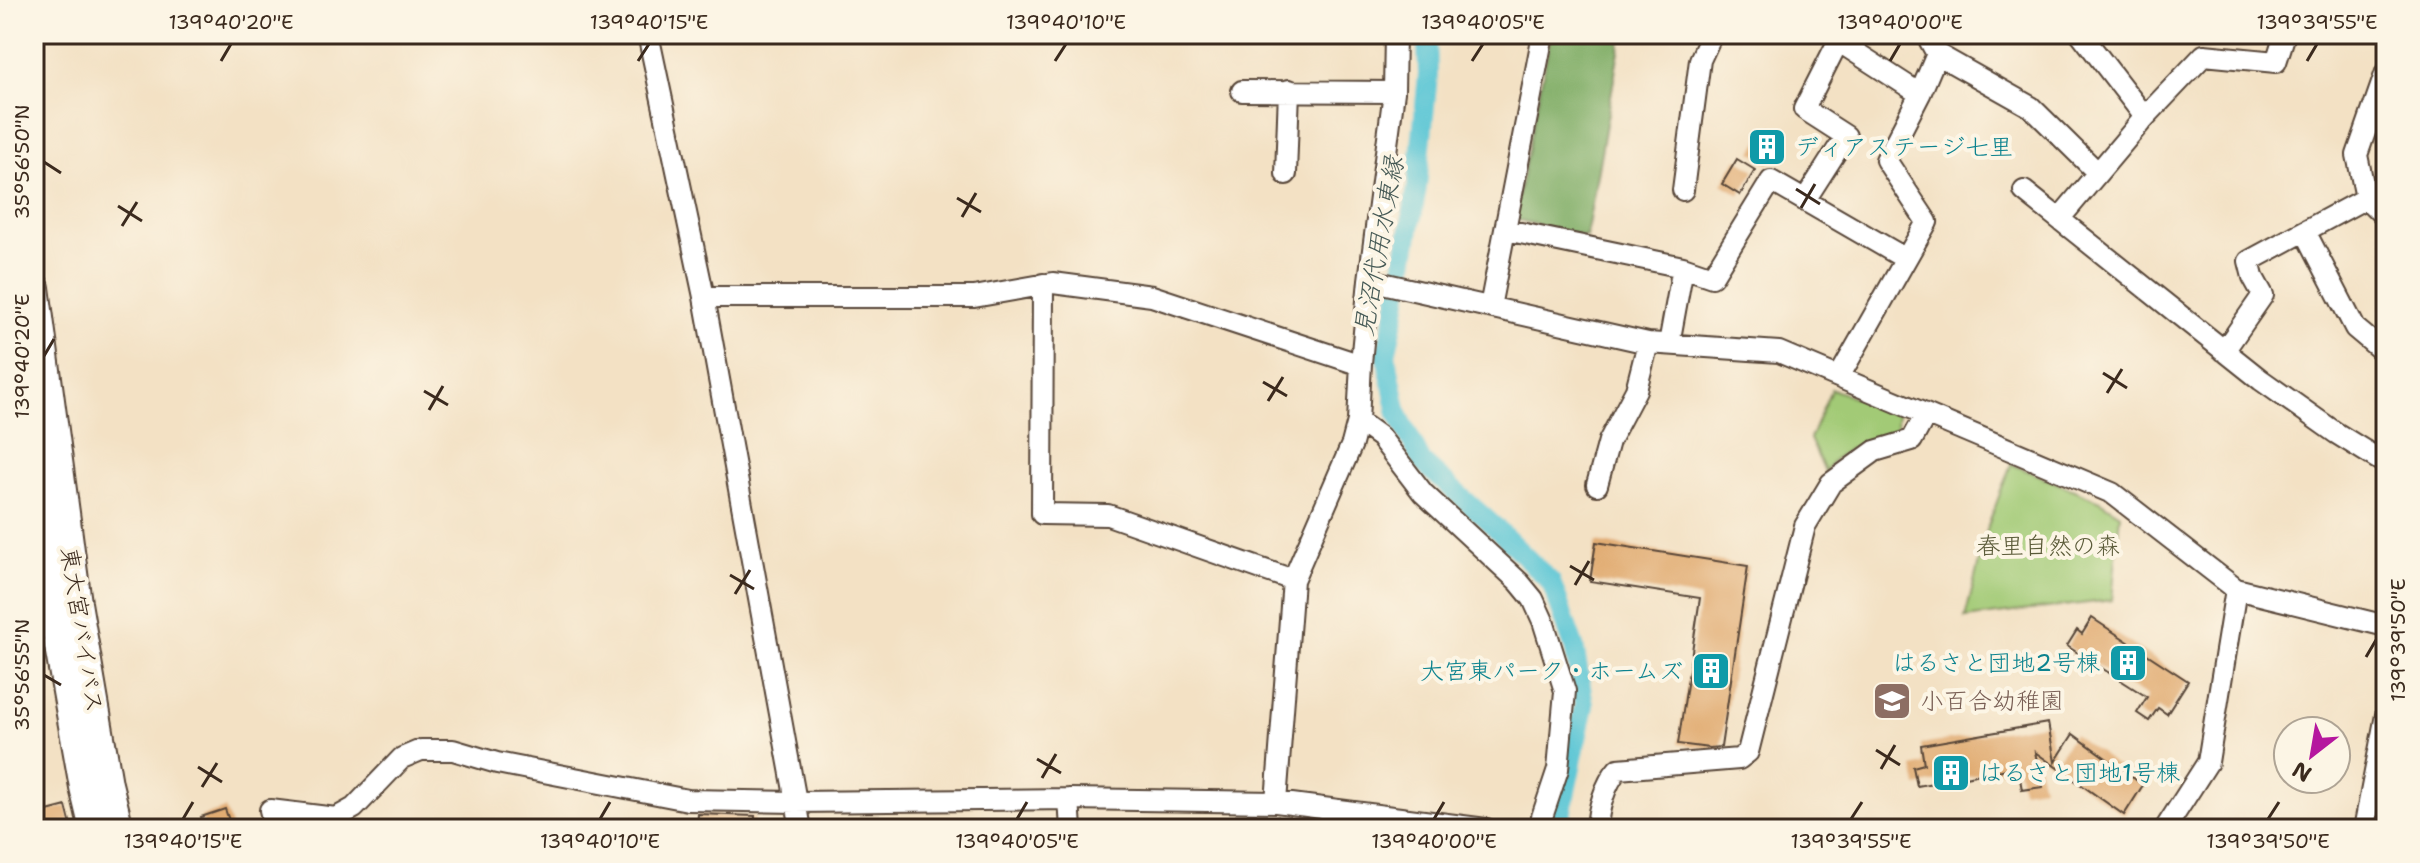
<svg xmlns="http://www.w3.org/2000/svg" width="2420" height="863" viewBox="0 0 2420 863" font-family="'Shantell Sans','Klee One',sans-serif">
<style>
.green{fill:#a2ca76;stroke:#6e7a4a;stroke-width:2}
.forest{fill:#81ae67;stroke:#5e6c42;stroke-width:2}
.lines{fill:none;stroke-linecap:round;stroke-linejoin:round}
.canal{stroke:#5bc6d5;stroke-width:20}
.building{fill:#e1ac72}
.minor-casing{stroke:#574537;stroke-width:24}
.highway-casing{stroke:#574537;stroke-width:34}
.minor{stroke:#fff;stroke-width:20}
.highway{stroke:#fff;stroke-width:30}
.ticks{fill:none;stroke:#3b2a1e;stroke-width:3}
.labels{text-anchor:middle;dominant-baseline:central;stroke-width:8;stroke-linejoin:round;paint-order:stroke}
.culture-label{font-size:24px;fill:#0d838f;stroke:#fcf5e5;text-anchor:start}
.park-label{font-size:24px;fill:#5a5a38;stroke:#fcf5e5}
.street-label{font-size:24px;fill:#3b2a1e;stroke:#fcf5e5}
.education-label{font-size:24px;fill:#785e54;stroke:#fcf5e5;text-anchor:start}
.water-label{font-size:26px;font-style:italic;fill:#455955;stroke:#fcf5e5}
.neatline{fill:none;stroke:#3b2a1e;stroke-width:3}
.ticks-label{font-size:20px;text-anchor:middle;fill:#3b2a1e}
</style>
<rect width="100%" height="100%" fill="#fcf5e5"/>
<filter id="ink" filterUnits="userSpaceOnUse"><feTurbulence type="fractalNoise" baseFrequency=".0125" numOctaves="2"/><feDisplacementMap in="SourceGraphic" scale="16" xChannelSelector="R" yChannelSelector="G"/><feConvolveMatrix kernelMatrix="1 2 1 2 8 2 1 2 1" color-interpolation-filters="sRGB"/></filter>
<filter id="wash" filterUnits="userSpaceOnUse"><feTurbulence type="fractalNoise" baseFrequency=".006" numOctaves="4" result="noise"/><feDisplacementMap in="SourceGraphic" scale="32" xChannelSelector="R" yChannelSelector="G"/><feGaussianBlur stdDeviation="1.8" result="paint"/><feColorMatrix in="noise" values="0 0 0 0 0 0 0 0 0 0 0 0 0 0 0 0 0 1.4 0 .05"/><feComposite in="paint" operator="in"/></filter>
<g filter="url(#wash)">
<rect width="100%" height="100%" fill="#f3e1c4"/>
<!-- green -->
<path class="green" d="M 1831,389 L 1898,413 L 1896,431 C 1871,440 1838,447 1825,472 L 1810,439 Z
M 2011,464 L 2098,500 L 2120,514 L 2112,600 L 1965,618 L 1988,526 Z"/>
<!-- forest -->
<path class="forest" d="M 1551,34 L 1622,34 L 1586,237 L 1514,219 Z"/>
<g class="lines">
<!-- canal -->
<path class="canal" d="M 1427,34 L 1428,75 L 1417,187 L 1395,316 L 1386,354 L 1398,414 L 1422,462 L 1495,527 L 1551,582 L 1574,646 L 1584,705 L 1558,829"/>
</g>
<g id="blocks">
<!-- building -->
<path class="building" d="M 1765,131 L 1782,141 L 1769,163 L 1752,152 Z
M 1737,159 L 1755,170 L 1740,195 L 1722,184 Z
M 1596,542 L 1748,566 L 1721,747 L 1709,748 L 1678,744 L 1700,598 L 1590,581 Z
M 2092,618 L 2188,681 L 2167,714 L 2158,708 L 2149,721 L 2137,713 L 2147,697 L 2067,646 L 2077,630 L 2082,634 Z
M 2048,723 L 2055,762 L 2073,734 L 2143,785 L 2124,815 L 2035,752 L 2043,787 L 2022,790 L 2018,767 L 1917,786 L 1913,767 L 1924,764 L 1921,745 Z
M 66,806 L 72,829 L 39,829 L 36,814 Z
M 225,809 L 232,829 L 205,829 L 201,817 Z
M 698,814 L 755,816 L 755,829 L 697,829 Z"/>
</g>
</g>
<g filter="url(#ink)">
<use href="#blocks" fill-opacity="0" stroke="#574537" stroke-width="2"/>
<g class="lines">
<defs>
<path id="minor" d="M 648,34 L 704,297 L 801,829
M 1926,34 L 1937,54 L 2031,107 L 2098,173
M 2081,34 L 2145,117
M 1838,41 L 1920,94
M 2386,72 L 2357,155 L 2366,198 L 2384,216 L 2386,214
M 1242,91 L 1394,92
M 1286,174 L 1289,90
M 1683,190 L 1700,60 L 1712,34
M 2024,191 L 2261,380 L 2336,433 L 2386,464
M 1805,200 L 1846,136 L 1804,109 L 1842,34
M 2060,218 L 2145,117 L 2204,55 L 2276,62 L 2285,34
M 1506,230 L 1683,267 L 1712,277 L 1771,181 L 1906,259
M 2305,231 L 2355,328 L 2386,354
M 1369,280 L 1648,343 L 1779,352 L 2112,493 L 2236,589 L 2386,626
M 1043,284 L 1042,514 L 1108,515 L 1293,580
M 704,297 L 974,297 L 1053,283 L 1152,296 L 1355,363 L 1361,363
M 1490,307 L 1543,34
M 1669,344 L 1683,267
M 2224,351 L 2263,295 L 2253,277 L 2249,261 L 2366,198
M 1839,377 L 1927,222 L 1886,160 L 1920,94 L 1937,54
M 1358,421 L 1380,437 L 1423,493 L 1519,582 L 1533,599 L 1543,621 L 1565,691 L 1558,769 L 1538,829
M 1597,485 L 1609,441 L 1636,390 L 1648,343
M 1069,799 L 1071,829
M 1276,802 L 1293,580 L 1352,444 L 1358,421 L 1361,363 L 1369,280 L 1394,92 L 1395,34
M 275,829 L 270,810 L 336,818 L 354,808 L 402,758 L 421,750 L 453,750 L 497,763 L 688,800 L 796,802 L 1069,799 L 1276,802 L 1486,829
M 1597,829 C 1598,809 1605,784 1618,769 L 1739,759 L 1748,752 L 1805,526 L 1831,483 L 1875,451 L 1912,440 L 1925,416
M 2165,829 L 2208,762 L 2236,589
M 2364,829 L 2386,715"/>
<path id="highway" d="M 34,288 L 76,603 L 107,784 L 118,829
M 34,480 L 42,545 L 85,787 L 95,829"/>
</defs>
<!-- minor casing -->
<use href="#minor" class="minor-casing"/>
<!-- highway casing -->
<use href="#highway" class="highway-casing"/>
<!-- minor -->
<use href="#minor" class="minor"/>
<!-- highway -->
<use href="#highway" class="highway"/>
</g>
</g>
<!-- ticks -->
<path class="ticks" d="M 221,61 L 231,44M 638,61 L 649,44M 1055,61 L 1066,44M 1472,61 L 1483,44M 1890,61 L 1900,44M 2307,61 L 2317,44M 44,162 L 61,173M 1796,189 L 1820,204M 957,198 L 981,212M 118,206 L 142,221M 1801,208 L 1815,184M 962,217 L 976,193M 122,226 L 137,202M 44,356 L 54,339M 2103,373 L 2127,388M 1263,382 L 1287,396M 424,391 L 448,405M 2107,393 L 2122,369M 1268,401 L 1283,377M 429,410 L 443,386M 1570,566 L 1594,580M 730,575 L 754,589M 1575,585 L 1589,561M 735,594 L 750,570M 2366,657 L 2376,640M 44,675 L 61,685M 1876,750 L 1900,765M 1037,759 L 1061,773M 198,767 L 222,782M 1881,769 L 1895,745M 1042,778 L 1056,754M 202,787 L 217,763M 183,819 L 193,802M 600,819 L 610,802M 1017,819 L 1027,802M 1434,819 L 1444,802M 1851,819 L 1862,802M 2268,819 L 2279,802"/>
<!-- icons -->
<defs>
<symbol id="building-square" viewBox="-11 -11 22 22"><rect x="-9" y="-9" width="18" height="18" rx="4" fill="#0f9aa8" stroke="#fcf5e5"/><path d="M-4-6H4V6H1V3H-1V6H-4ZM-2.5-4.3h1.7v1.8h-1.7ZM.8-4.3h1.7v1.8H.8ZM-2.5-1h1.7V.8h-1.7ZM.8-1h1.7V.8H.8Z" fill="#fff"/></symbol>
<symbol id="school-square" viewBox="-11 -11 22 22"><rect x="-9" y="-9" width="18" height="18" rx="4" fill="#8d6e63" stroke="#fcf5e5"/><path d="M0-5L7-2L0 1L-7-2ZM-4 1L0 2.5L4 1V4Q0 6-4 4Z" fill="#fff"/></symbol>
</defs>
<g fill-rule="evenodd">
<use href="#building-square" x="1745" y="125" width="44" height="44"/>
<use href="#building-square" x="2106" y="641" width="44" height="44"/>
<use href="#building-square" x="1689" y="649" width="44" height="44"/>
<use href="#school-square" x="1870" y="679" width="44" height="44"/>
<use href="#building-square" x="1929" y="751" width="44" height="44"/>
</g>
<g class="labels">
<!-- culture labels -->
<g class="culture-label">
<text x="1795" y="147">ディアステージ七里</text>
<text x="2100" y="663" text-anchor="end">はるさと団地2号棟</text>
<text x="1683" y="671" text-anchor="end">大宮東パーク・ホームズ</text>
<text x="1979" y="773">はるさと団地1号棟</text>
</g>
<!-- park labels -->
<g class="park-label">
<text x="2048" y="546">春里自然の森</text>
</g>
<!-- street labels -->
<g class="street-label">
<text transform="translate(82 630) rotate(81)">東大宮バイパス</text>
</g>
<!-- education labels -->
<g class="education-label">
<text x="1920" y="701">小百合幼稚園</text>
</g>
<!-- water labels -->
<g class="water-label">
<text transform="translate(1378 246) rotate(-80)">見沼代用水東縁</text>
</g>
</g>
<!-- margin -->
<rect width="2420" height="863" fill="none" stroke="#fcf5e5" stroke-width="88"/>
<!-- north arrow -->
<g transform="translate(2312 755) rotate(211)"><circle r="38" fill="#fcf5e5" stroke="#afa495" stroke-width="2"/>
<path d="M0-6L14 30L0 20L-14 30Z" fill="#b5179e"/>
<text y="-12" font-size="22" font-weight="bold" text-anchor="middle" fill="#3b2a1e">N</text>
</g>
<rect x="44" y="44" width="2332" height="775" class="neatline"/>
<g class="ticks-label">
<text x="231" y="29">139°40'20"E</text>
<text x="649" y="29">139°40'15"E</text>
<text x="1066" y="29">139°40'10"E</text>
<text x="1483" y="29">139°40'05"E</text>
<text x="1900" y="29">139°40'00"E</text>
<text x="2317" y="29">139°39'55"E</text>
<text transform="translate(22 162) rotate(-90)" y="7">35°56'50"N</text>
<text transform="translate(22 356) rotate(-90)" y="7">139°40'20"E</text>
<text transform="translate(2398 640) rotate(-90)" y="7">139°39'50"E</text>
<text transform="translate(22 675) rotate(-90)" y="7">35°56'55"N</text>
<text x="183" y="848">139°40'15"E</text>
<text x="600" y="848">139°40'10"E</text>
<text x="1017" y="848">139°40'05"E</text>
<text x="1434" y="848">139°40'00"E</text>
<text x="1851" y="848">139°39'55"E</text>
<text x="2268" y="848">139°39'50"E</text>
</g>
</svg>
